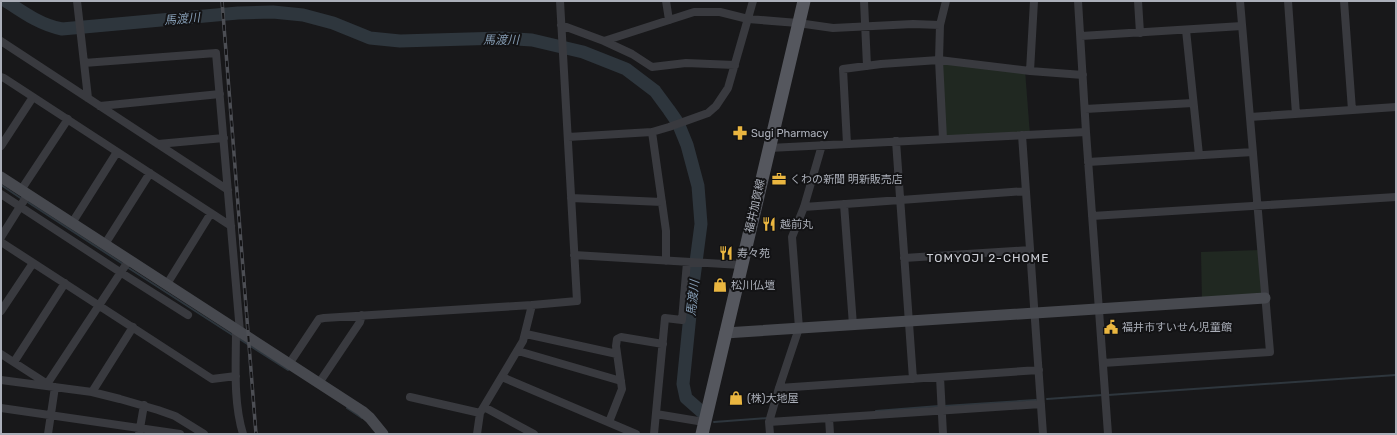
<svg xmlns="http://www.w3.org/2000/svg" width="1397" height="435" viewBox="0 0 1397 435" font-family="Rubik,'Noto Sans JP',sans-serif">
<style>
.green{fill:#202821}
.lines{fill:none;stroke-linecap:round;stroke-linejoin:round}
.stream{stroke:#2e363d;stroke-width:2}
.river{stroke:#2e363d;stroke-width:13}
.street{stroke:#393a3f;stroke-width:8}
.secondary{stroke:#47494f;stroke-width:11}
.primary{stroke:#55575e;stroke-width:13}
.rail-casing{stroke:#4c4e54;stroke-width:3.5}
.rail{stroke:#131315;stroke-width:2;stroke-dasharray:6;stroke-linecap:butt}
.labels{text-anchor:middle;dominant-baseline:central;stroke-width:4;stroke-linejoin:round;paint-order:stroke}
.poi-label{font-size:11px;fill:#abafb9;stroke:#131315;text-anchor:start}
.street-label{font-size:11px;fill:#abafb9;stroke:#131315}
.water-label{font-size:12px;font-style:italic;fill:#849bb2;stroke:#131315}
.neighbourhood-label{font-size:12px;letter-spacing:1px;fill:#ccced5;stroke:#131315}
</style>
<rect width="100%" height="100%" fill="#18181a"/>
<!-- green -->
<path class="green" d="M 939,62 L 1025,70 L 1030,135 L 943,139 Z
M 1261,250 L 1265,298 L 1202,302 L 1201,252 Z"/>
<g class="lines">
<!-- stream -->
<path class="stream" d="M 1,185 L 22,199
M 26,201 L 123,264
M 127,267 L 234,336
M 238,338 L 288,370
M 1108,395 L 1396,375
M 1047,399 L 1103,395
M 944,406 L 1036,400
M 347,408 L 362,418
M 876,411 L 939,406
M 714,422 L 768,418"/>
<!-- river -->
<path class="river" d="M 6,1 C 24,13 41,25 62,29 L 238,13 L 273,12 L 303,15 L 333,23 L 370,38 L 400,41 L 502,38 L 532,40 L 583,52 L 626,69 L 655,91 L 669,110 L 678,123 L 687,145 L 698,186 L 701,224 L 693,285 L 683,384 L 686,398 L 703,413"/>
<!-- street -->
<path class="street" d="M 77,1 L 88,98
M 666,1 L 669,20
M 864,1 L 867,66
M 1078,1 L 1086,132 L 1108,434
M 1138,1 L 1140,33
M 1288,1 L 1296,114
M 1344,1 L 1352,110
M 561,25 L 604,41 L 632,54 L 652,67 L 686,63 L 735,65
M 1186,30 L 1199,155
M 1081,36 L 1242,26
M 1,41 L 228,190
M 604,41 L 694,12 L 720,12 L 748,19 L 798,23 L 833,28 L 913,24 L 940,25
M 84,63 L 216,53 L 240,332
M 1030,71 L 1034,1
M 1,77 L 4,78 L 231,226
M 100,106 L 220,94
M 1085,109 L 1193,103
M 1250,117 L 1396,107
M 652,132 L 666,231 L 666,261
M 1022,135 L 1043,434
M 568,137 L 652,132 L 669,127 L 708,113 L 716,106 L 728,88 L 753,1
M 943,139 L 939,60 L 940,25 L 946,1
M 896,141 L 913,379
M 158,144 L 224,138
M 847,144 L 843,69 L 881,64 L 939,60 L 1030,71 L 1083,75
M 1,146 L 33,97
M 769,148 L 1086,132
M 1088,162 L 1253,152
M 21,190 L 68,119
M 1,194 L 120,272 L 188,315
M 571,198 L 662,202
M 844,204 L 853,325
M 804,207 L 1026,191
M 1092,216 L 1396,197
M 72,223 L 117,152
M 1,237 L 28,194
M 1,242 L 212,379 L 236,376
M 105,244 L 150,173
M 574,255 L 741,265
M 904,258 L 1030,250
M 167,284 L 211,213
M 1,311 L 33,263
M 236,330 C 236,364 233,401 243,434
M 526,334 L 617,354
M 518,351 L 621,381
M 1,354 L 49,385
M 14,362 L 65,283
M 1103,363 L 1270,352 L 1240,1
M 289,364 L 319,319 L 324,318 L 532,305 L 577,301 L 560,1
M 502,377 L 636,434
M 940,377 L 943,434
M 1,380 L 92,392 L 120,399 L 158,410 L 175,416 L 204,434
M 319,383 L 360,322 L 362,315
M 47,384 L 129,260
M 779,388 L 1039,370
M 92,392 L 133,327
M 410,397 L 480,413
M 484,407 L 534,434
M 1,408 L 180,434
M 656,414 L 704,422
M 829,418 L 830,434
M 609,422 L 622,389 L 616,346 L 617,339 L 621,337 L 663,344
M 769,422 L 1041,404
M 48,434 L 55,387
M 139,434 L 144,405
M 477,434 L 480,413 L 523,341 L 532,305
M 654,434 L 665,318 L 682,320 L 687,262
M 770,434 L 769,422 L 779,388 L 799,328 L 792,237 L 804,207 L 822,145"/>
<!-- secondary -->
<path class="secondary" d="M 1,177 L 362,411 L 370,418 L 383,434
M 725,333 L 1265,298"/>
<!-- primary -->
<path class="primary" d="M 702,434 L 804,1"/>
<defs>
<path id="rail" d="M 222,1 L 256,434"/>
</defs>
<!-- rail casing -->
<use href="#rail" class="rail-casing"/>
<!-- rail -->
<use href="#rail" class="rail"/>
</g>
<!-- icons -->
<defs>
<symbol id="pharmacy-bare" viewBox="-9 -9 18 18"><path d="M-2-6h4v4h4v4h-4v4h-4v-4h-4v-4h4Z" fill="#eab640" stroke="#131315" stroke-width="2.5" paint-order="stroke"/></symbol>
<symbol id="office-bare" viewBox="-9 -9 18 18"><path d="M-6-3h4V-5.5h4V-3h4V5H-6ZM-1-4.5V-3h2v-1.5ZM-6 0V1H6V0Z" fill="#eab640" stroke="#131315" stroke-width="2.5" paint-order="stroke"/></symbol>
<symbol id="restaurant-bare" viewBox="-9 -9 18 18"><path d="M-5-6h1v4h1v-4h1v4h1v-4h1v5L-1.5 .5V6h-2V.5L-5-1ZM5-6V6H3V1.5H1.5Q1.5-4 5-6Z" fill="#eab640" stroke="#131315" stroke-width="2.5" paint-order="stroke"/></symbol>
<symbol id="shop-bare" viewBox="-9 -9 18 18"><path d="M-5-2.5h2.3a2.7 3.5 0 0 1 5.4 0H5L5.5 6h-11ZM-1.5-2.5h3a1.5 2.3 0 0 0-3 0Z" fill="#eab640" stroke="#131315" stroke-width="2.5" paint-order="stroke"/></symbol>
<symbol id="civic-bare" viewBox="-9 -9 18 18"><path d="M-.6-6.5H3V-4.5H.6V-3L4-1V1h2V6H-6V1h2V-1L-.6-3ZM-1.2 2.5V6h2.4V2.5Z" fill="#eab640" stroke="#131315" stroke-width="2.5" paint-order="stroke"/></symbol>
</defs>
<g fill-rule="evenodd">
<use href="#pharmacy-bare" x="730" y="123" width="20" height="20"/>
<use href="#office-bare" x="769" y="169" width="20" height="20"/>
<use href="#restaurant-bare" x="759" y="214" width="20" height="20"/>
<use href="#restaurant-bare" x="716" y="243" width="20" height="20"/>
<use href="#shop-bare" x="710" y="275" width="20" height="20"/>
<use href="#civic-bare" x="1101" y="317" width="20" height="20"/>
<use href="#shop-bare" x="726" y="388" width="20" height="20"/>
</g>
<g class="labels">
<!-- poi labels -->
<g class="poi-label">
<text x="751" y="133">Sugi Pharmacy</text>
<text x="790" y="179">くわの新聞 明新販売店</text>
<text x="780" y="224">越前丸</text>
<text x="737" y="253">寿々苑</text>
<text x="731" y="285">松川仏壇</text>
<text x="1122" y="327">福井市すいせん児童館</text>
<text x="747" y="398">(株)大地屋</text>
</g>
<!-- street labels -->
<g class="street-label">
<text transform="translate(755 206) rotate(-77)">福井加賀線</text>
</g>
<!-- water labels -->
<g class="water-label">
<text transform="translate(182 19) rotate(-5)">馬渡川</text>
<text x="501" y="40">馬渡川</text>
<text transform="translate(693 298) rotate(-84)">馬渡川</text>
</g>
<!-- neighbourhood labels -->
<g class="neighbourhood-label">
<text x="988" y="258">TOMYOJI 2-CHOME</text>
</g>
</g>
<!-- border -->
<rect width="1397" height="435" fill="none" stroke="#abafb9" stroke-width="4"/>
</svg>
